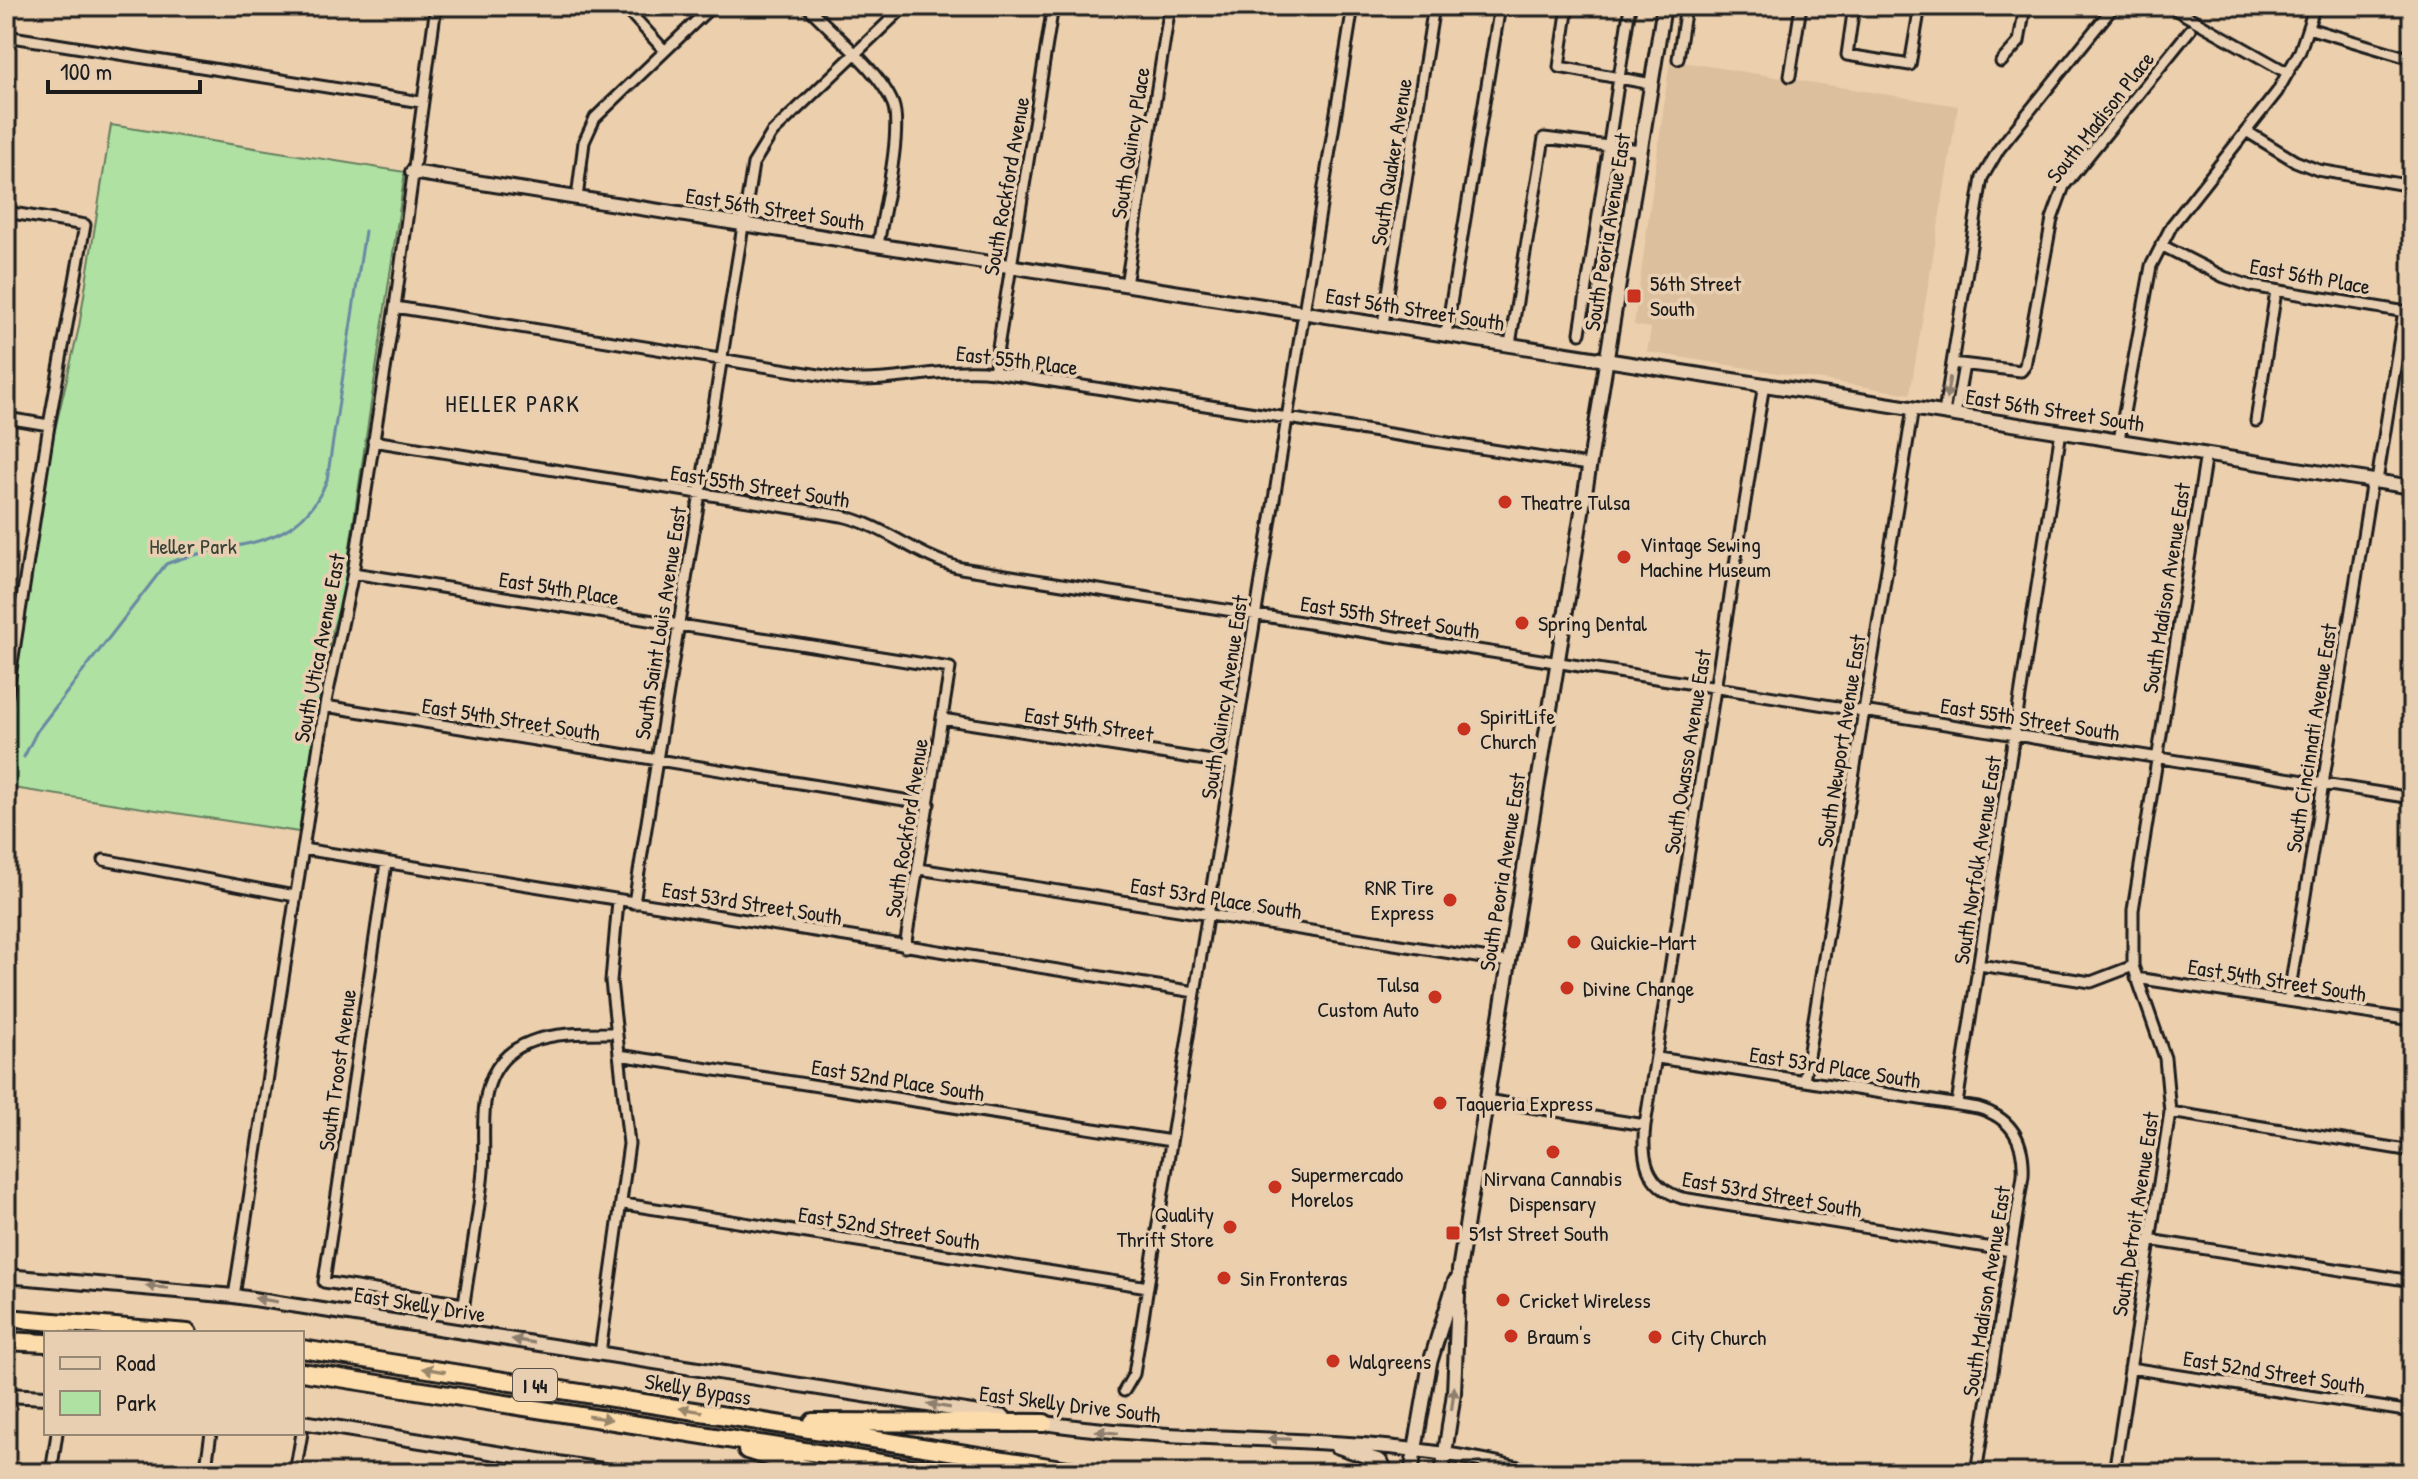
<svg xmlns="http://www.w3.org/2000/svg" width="2418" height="1479" viewBox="0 0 2418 1479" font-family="'Patrick Hand',sans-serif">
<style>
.built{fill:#dcc09e}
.green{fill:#aee1a2;stroke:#657e5f;stroke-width:2}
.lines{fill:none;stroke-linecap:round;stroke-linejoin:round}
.stream{stroke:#6b89a3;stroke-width:3}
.street-casing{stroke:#1c1c1c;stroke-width:15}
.secondary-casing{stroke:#1c1c1c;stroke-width:18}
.highway-casing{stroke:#1c1c1c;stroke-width:22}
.street{stroke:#e9cfb1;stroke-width:9}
.secondary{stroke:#e9cfb1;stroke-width:12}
.highway{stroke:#fddcac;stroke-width:16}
.oneway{fill:#8d7e6e}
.oneway2{fill:#98866b}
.poi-dot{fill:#c8321e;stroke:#e9cfb1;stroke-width:3}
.labels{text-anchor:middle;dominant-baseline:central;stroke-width:7;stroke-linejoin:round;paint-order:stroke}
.shield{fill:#e9cfb1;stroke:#5a5249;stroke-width:2}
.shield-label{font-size:20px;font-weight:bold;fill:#1c1c1c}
.street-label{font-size:22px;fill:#1c1c1c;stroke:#e9cfb1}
.poi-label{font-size:22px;fill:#1c1c1c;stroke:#e9cfb1;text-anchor:start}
.park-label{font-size:22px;fill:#394337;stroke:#e9cfb1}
.neighbourhood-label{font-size:24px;letter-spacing:2px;fill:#1c1c1c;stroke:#e9cfb1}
</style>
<rect width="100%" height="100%" fill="#eccfad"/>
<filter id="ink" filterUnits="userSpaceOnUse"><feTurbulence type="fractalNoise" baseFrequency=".0125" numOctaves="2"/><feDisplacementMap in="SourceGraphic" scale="16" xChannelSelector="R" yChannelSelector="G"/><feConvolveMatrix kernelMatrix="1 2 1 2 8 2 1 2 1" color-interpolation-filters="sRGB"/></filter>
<g filter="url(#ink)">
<!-- built -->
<path class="built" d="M 1670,60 L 1958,106 L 1910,394 L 1647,352 L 1651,328 L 1634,325 Z"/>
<!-- green -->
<path class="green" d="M 111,125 L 405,172 L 343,594 L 330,639 L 299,832 L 6,787 L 6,728 L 53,438 L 79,327 Z"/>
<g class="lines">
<!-- stream -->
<path class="stream" d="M 24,757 L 37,731 L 166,564 C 229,538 297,556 327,480 L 365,231"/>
<defs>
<path id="street" d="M 624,6 L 664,50
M 807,6 C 831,32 880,71 893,104 C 903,131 883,213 878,245
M 1568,6 L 1559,67 L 1652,84
M 1854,6 L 1847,55 L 1910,65 L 1920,6
M 2169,6 L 2288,73
M 2308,28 L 2412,59
M 6,36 L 421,102
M 1678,59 L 1686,6
M 2001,62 L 2019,42 L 2025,6
M 1790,76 L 1801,6
M 2246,131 L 2295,161 L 2318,170 L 2412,186
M 577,198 L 584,142 L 595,118 L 712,6
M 6,212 L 85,225 L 49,425 L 6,702
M 2161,245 L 2224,277 L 2251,286 L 2412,313
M 1126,285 L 1170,6
M 395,307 L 844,379 C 895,384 942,366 994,372 L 1588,465
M 1383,324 L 1434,6
M 1580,333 L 1630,6
M 1446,334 L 1500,6
M 1510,344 L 1544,138 L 1641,150
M 1952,363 L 2021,371 L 2025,366 L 2052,219 L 2064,186 L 2190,30
M 994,372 L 1053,6
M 1764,384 L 1645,1125 C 1641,1158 1646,1187 1682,1198 L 2011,1251
M 1944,413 L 1982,178 L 1999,149 L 2114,6
M 1955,415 L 1964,365
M 6,418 L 49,425
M 2256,421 L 2276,291
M 2119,440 L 2151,266 L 2172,225 L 2277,92 L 2300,51 L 2315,6
M 373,441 L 842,516 C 886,526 917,557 961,568 L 2412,798
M 2377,481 L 2404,311
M 353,573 L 950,668 L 905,947
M 325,706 L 929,804
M 942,719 L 1231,764
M 303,849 L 1195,992
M 104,860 L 295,896
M 386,863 L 324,1282 L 464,1304 C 470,1260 479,1215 483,1171 C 485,1148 482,1125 485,1103 C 494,1031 559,1033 615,1033
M 919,869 L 1508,962
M 634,903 L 753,164 L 772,133 L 905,6
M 1979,965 L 2091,982 L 2133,966
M 2136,978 L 2412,1020
M 2288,1001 L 2372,480
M 619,1055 L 1171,1141
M 1658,1058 L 1978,1108 C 2012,1118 2025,1141 2023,1176 L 1976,1473
M 1804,1081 L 1913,408
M 1486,1100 L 1645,1125
M 1957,1104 L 2061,431
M 2170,1112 L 2412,1151
M 624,1204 L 1148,1287
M 2149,1240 L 2412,1281
M 234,1296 L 325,706 L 353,573 L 395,307 L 436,6
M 600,1353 L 629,1144 L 611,981 L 618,901
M 2130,1368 L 2412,1412
M 1124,1391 L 1134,1374 L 1353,6
M 51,1473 L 57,1433
M 205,1473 L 211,1433
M 295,1473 L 302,1433
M 2114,1473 L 2170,1112 L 2165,1058 L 2133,966 L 2133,910 L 2206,454"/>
<path id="secondary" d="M 412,172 L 2412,487
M 6,1276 L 234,1296 L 1004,1417
M 6,1395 L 46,1397
M 302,1422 L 621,1473
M 1038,1422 C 1204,1448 1373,1428 1536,1473
M 1336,1446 L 1380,1461 L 1388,1473
M 1411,1473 L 1430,1363 L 1455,1281
M 1442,1473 L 1454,1393 L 1459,1270 L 1664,6"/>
<path id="highway" d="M 6,1318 L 188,1333
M 6,1341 L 46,1343
M 302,1349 L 1087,1473
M 302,1372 L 944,1473
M 813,1422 L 1044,1423
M 747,1450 L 820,1473"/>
</defs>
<!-- street casing -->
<use href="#street" class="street-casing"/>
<!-- secondary casing -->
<use href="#secondary" class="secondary-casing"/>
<!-- highway casing -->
<use href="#highway" class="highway-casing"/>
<!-- street -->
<use href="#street" class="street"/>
<!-- secondary -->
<use href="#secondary" class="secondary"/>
<!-- highway -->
<use href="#highway" class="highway"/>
</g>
<!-- one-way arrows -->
<defs><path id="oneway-solid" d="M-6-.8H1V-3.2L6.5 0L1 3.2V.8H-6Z" transform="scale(2)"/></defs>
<g class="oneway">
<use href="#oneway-solid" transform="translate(1948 388) rotate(99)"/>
<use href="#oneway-solid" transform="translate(157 1287) rotate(-174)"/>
<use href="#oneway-solid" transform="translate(266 1300) rotate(-171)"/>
<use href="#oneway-solid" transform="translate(523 1341) rotate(-171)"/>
<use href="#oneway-solid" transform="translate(1453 1398) rotate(-83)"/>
<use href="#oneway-solid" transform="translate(939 1406) rotate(-171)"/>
<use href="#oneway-solid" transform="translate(1107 1432) rotate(-174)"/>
<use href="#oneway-solid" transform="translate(1279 1439) rotate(-179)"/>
</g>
<g class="oneway2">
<use href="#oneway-solid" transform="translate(434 1370) rotate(-171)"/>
<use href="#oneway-solid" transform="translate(691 1410) rotate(-171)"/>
<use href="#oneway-solid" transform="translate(600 1418) rotate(9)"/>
</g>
</g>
<!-- markers -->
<g class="poi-dot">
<rect x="1626" y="288" width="16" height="16" rx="4"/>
<circle cx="1505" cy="502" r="8"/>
<circle cx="1624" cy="557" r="8"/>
<circle cx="1522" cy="623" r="8"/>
<circle cx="1464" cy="729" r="8"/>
<circle cx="1450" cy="900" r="8"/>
<circle cx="1574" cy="942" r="8"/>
<circle cx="1567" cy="988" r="8"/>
<circle cx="1435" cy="997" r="8"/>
<circle cx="1440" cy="1103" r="8"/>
<circle cx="1553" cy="1152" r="8"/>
<circle cx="1275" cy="1187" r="8"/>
<circle cx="1230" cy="1227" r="8"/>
<rect x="1445" y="1225" width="16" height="16" rx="4"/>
<circle cx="1224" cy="1278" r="8"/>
<circle cx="1503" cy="1300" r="8"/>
<circle cx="1511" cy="1336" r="8"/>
<circle cx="1655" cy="1337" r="8"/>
<circle cx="1333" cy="1361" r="8"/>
</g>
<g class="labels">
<!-- shield labels -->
<rect class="shield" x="513" y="1369" width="44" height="32" rx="6"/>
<g class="shield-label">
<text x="535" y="1385">I 44</text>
</g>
<!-- street labels -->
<g class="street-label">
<text transform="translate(2100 117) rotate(-52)">South Madison Place</text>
<text transform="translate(1130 143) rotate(-81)">South Quincy Place</text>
<text transform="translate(1391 162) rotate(-81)">South Quaker Avenue</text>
<text transform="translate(1006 186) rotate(-80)">South Rockford Avenue</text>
<text transform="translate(775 209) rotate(9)">East 56th Street South</text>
<text transform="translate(1607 232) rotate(-81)">South Peoria Avenue East</text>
<text transform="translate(2310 276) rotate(10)">East 56th Place</text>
<text transform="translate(1415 309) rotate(9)">East 56th Street South</text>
<text transform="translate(1017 360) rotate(7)">East 55th Place</text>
<text transform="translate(2055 410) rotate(9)">East 56th Street South</text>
<text transform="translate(760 486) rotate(9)">East 55th Street South</text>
<text transform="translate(559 588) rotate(9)">East 54th Place</text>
<text transform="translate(2166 588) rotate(-81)">South Madison Avenue East</text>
<text transform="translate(1390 617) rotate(9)">East 55th Street South</text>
<text transform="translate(660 623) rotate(-81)">South Saint Louis Avenue East</text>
<text transform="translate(319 648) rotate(-79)">South Utica Avenue East</text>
<text transform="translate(1224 697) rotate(-81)">South Quincy Avenue East</text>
<text transform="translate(511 719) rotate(9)">East 54th Street South</text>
<text transform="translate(2030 719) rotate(9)">East 55th Street South</text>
<text transform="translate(1089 724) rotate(9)">East 54th Street</text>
<text transform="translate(2311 738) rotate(-81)">South Cincinnati Avenue East</text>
<text transform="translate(1841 741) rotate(-81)">South Newport Avenue East</text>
<text transform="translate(1687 752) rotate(-81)">South Owasso Avenue East</text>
<text transform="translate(906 828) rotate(-81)">South Rockford Avenue</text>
<text transform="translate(1977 860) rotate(-81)">South Norfolk Avenue East</text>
<text transform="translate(1502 872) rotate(-81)">South Peoria Avenue East</text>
<text transform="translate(1216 898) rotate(9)">East 53rd Place South</text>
<text transform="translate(752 903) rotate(9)">East 53rd Street South</text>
<text transform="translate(2277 980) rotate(9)">East 54th Street South</text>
<text transform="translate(1835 1067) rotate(9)">East 53rd Place South</text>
<text transform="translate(337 1070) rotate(-82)">South Troost Avenue</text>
<text transform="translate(898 1080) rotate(9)">East 52nd Place South</text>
<text transform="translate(1772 1194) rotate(10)">East 53rd Street South</text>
<text transform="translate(2135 1214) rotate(-81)">South Detroit Avenue East</text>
<text transform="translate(889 1228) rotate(9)">East 52nd Street South</text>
<text transform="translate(1986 1291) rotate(-81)">South Madison Avenue East</text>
<text transform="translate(420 1304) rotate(9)">East Skelly Drive</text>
<text transform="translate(2274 1372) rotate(9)">East 52nd Street South</text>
<text transform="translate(698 1389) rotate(9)">Skelly Bypass</text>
<text transform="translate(1070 1404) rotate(7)">East Skelly Drive South</text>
</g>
<!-- poi labels -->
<g class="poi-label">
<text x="1650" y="283">56th Street<tspan x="1650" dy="25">South</tspan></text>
<text x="1521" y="502">Theatre Tulsa</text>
<text x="1640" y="544">Vintage Sewing<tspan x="1640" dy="25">Machine Museum</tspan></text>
<text x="1538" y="623">Spring Dental</text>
<text x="1480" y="716">SpiritLife<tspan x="1480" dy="25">Church</tspan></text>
<text x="1434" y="887" text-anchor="end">RNR Tire<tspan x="1434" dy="25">Express</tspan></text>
<text x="1590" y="942">Quickie-Mart</text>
<text x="1419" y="984" text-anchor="end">Tulsa<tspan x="1419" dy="25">Custom Auto</tspan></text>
<text x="1583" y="988">Divine Change</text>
<text x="1456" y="1103">Taqueria Express</text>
<text x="1291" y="1174">Supermercado<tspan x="1291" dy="25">Morelos</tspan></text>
<text x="1553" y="1178" text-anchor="middle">Nirvana Cannabis<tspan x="1553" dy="25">Dispensary</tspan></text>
<text x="1214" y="1214" text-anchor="end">Quality<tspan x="1214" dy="25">Thrift Store</tspan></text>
<text x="1469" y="1233">51st Street South</text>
<text x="1240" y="1278">Sin Fronteras</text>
<text x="1519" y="1300">Cricket Wireless</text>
<text x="1527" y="1336">Braum's</text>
<text x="1671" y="1337">City Church</text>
<text x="1349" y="1361">Walgreens</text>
</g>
<!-- park labels -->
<g class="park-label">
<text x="193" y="546">Heller Park</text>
</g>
<!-- neighbourhood labels -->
<g class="neighbourhood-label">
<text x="513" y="403">HELLER PARK</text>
</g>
</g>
<!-- margin -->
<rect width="2418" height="1479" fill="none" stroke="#e9cfb1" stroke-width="32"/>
<rect x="16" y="16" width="2386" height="1447" fill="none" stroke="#1c1c1c" stroke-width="3" filter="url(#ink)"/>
<!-- legend -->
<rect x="44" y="1331" width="260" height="104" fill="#e9cfb1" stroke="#978775" stroke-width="2"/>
<rect x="60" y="1357" width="40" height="12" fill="#e9cfb1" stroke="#978775" stroke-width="2"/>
<text x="116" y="1371" font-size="24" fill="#1c1c1c">Road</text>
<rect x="60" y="1391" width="40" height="24" fill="#aee1a2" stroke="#978775" stroke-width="2"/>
<text x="116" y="1411" font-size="24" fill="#1c1c1c">Park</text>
<!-- scale -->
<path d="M48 80v12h152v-12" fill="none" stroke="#1c1c1c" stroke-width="4"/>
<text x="60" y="80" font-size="24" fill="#1c1c1c" stroke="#e9cfb1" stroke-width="6" paint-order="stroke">100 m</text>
</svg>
